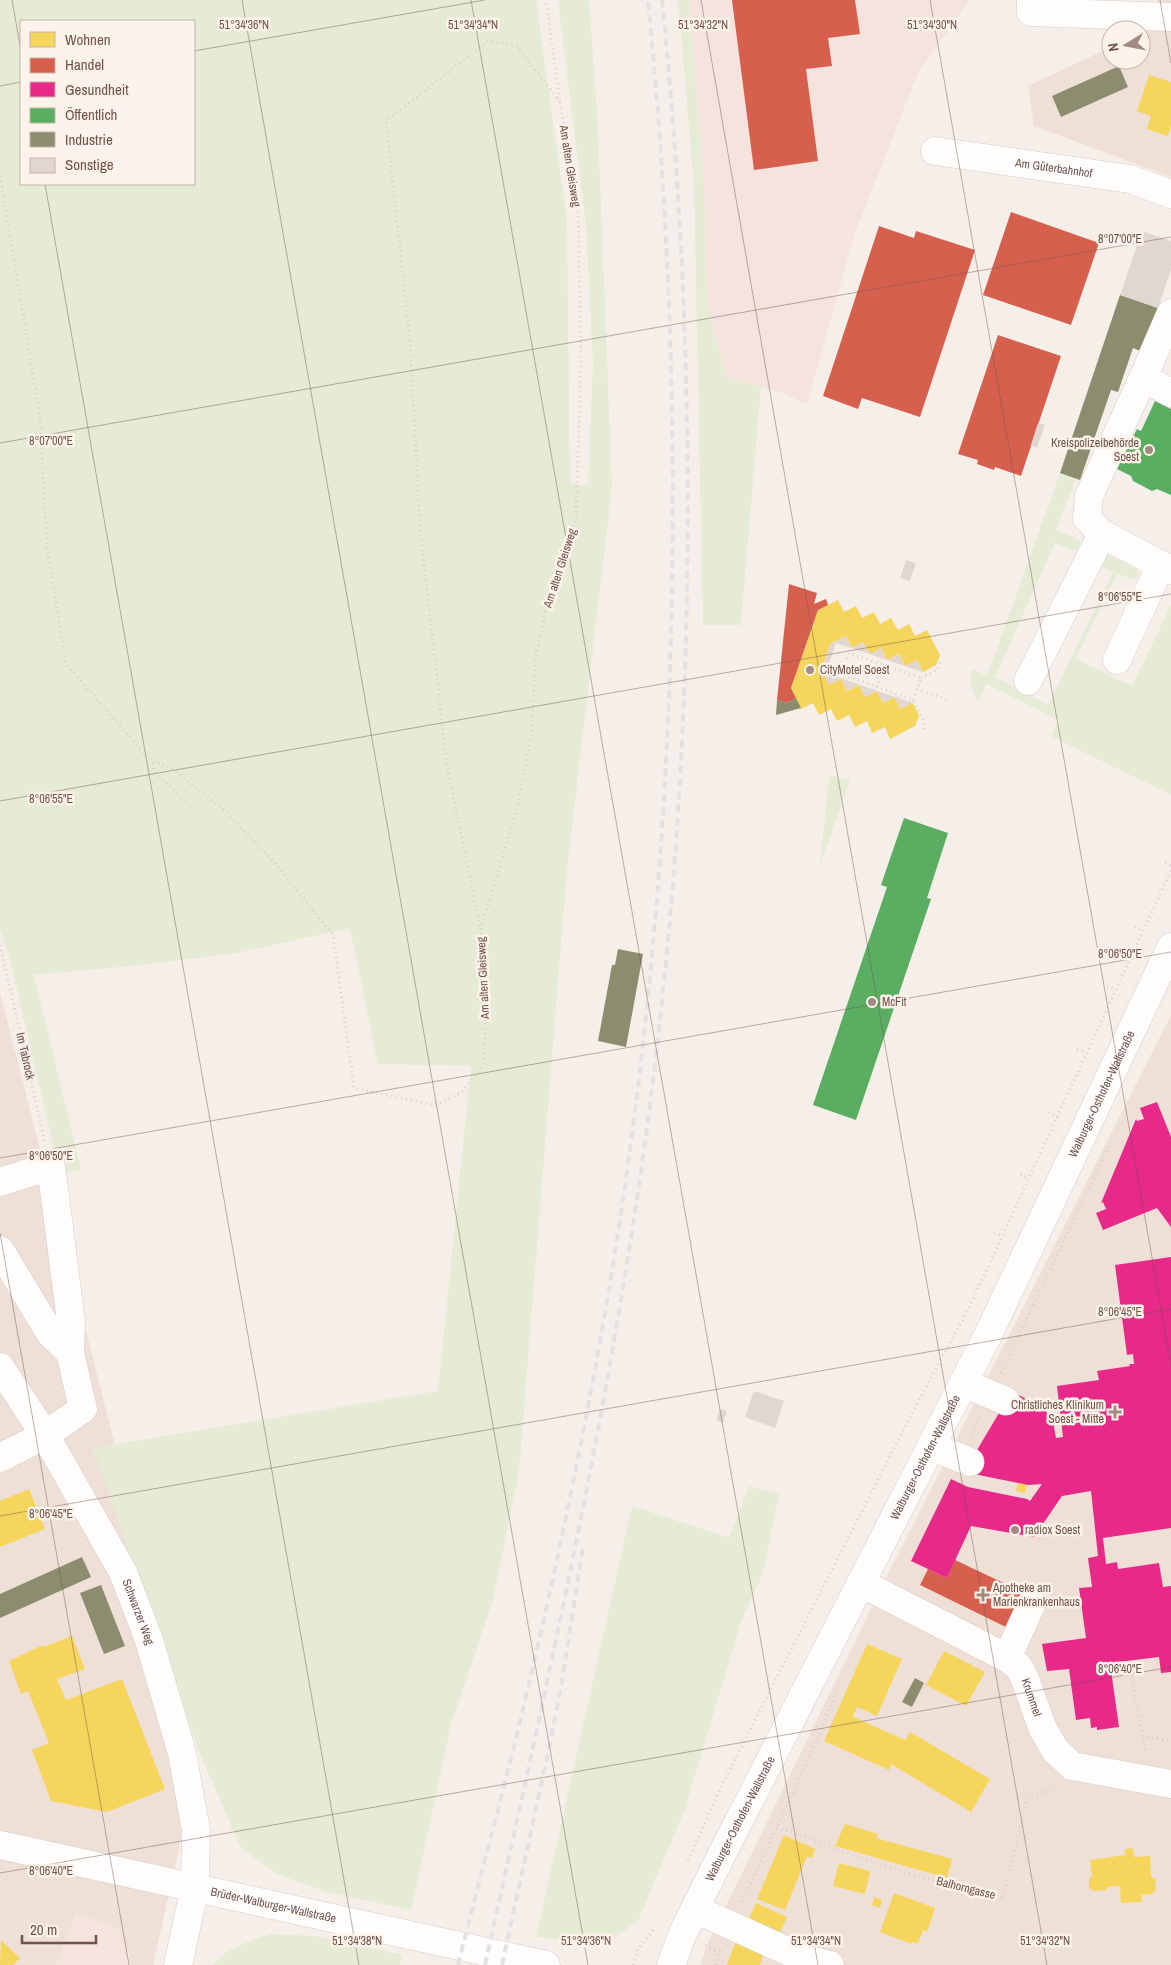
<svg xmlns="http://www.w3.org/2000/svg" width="1171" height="1965" viewBox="0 0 1171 1965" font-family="'Archivo Narrow',sans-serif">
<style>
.residential{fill:#efe0d7}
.commercial{fill:#f5e3dd}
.green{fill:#e5ebd5;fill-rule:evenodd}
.homes{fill:#f6d55c}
.shops{fill:#d6604d}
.health{fill:#e7298a}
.public{fill:#5aae61}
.industry{fill:#8c8c6e}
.building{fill:#e2d6d1}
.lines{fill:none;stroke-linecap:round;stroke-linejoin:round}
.minor-casing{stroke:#d4cbc6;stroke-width:29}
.path{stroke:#d8cfcd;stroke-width:3;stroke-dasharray:1 4;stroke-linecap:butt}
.minor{stroke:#fefdfc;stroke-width:28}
.rail{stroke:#e3e1e4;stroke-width:4;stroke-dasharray:8 5;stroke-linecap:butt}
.ticks{fill:none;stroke:#71534b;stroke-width:1;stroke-opacity:0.45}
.poi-dot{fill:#a08a82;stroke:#fef3ea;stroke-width:2}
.labels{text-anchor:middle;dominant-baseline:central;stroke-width:5;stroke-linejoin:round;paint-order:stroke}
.street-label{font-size:12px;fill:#71534b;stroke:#fef3ea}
.poi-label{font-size:12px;fill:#71534b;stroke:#fef3ea;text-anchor:start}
.ticks-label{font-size:12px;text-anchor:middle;fill:#71534b;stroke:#fef3ea;stroke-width:5;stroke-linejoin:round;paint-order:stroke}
</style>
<rect width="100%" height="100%" fill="#f6efe9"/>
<!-- residential -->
<path class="residential" d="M 1157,0 L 1171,0 L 1171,177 L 1034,126 L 1028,86 L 1111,47 L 1111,60 L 1141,60 L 1141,32 L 1166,21 Z
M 0,992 L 193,1752 L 179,1849 L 153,1965 L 131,1965 L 128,1952 L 76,1914 L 56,1965 L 0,1965 Z
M 1171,1015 L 1171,1965 L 700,1965 L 706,1947 L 886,1578 Z"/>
<!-- commercial -->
<path class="commercial" d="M 689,0 L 970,0 L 918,73 L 854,236 L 807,404 L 780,392 L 726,378 L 707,305 L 704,186 Z
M 75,1914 L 113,1925 L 122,1934 L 131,1965 L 56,1965 Z"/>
<!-- green -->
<path class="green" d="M 0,0 L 536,0 L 567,220 L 570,483 L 588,485 L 593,362 L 586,225 L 558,0 L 589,0 L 598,127 L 612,487 L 567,869 L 519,1472 L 493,1600 L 451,1725 L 411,1910 L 326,1892 L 277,1874 L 241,1848 L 200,1754 L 93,1448 L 438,1391 L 471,1066 L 378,1064 L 350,928 L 237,953 L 141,965 L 34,975 L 81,1170 L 60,1175 L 11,964 L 0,929 ZM 21,21 L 194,21 L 194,184 L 21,184 Z
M 678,0 L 689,0 L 704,186 L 707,305 L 726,377 L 761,387 L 741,625 L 703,625 L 694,186 Z
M 1060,473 L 1076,478 L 1056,530 L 1076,538 L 1080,542 L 1079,547 L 1076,550 L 1071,550 L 1055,543 L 995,677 L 1048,705 L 1113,572 L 1101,566 L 1106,554 L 1135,568 L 1138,571 L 1138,576 L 1135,580 L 1117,574 L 1076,659 L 1132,686 L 1171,605 L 1171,795 L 1051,736 L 1059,720 L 987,684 L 978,701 C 971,690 968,681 972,669 L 987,676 Z
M 829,775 L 850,780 L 820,866 Z
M 749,1486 L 779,1494 L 763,1573 L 741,1622 L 685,1809 L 638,1921 L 612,1939 L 584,1942 L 536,1937 L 632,1506 L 729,1538 Z
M 271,1934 L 316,1936 L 403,1955 L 400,1965 L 213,1965 C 226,1947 251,1941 271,1934 Z"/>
<!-- homes -->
<path class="homes" d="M 1149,75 L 1171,82 L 1171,126 L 1168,136 L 1147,129 L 1151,116 L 1137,111 Z
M 838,600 L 844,612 L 856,606 L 862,618 L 874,612 L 880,624 L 891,618 L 898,630 L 909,624 L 915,636 L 927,630 L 940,655 L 936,665 L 923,672 L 917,660 L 905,666 L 899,654 L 887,660 L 881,648 L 870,654 L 863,642 L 852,648 L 846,636 L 830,644 L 822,668 L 829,685 L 841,679 L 847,691 L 859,685 L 865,697 L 877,691 L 883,703 L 895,697 L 900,709 L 913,703 L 919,716 L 915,726 L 890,739 L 885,727 L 872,733 L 867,721 L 855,727 L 849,715 L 837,721 L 831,709 L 819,715 L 813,703 L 801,709 L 791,688 L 818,610 Z
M 1018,1483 L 1027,1485 L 1025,1493 L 1016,1491 Z
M 29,1489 L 45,1529 L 0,1547 L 0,1501 Z
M 72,1636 L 85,1669 L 57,1679 L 66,1700 L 122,1679 L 165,1789 L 107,1812 L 51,1801 L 32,1750 L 49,1743 L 28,1691 L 21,1694 L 9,1661 L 43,1645 L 43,1647 Z
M 867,1644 L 902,1659 L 877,1716 L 857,1707 L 853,1717 L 905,1740 L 910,1732 L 990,1779 L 971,1812 L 891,1764 L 889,1770 L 824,1741 Z
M 944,1651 L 985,1672 L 966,1706 L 926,1685 Z
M 845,1824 L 878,1834 L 876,1838 L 952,1859 L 947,1878 L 835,1846 Z
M 784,1835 L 815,1849 L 812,1858 L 807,1856 L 785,1910 L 757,1899 Z
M 1133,1848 L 1134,1857 L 1150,1856 L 1151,1875 L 1152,1878 L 1155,1878 L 1156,1891 L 1153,1891 L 1153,1894 L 1141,1895 L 1142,1902 L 1121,1903 L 1120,1886 L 1107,1887 L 1107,1890 L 1093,1891 L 1089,1888 L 1089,1880 L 1092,1876 L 1090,1860 L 1125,1855 L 1125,1849 Z
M 839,1863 L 870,1871 L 865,1894 L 833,1886 Z
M 894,1893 L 935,1908 L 927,1932 L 923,1930 L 918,1943 L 912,1942 L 912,1944 L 880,1932 Z
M 874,1897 L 882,1900 L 880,1908 L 872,1905 Z
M 756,1903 L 787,1917 L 778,1936 L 747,1923 Z
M 737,1937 L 765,1949 L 760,1965 L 727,1965 Z
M 1,1940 L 20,1958 L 13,1965 L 0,1965 Z"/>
<!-- shops -->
<path class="shops" d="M 732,0 L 855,0 L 860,34 L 828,38 L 832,66 L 806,69 L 818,161 L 754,170 Z
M 1011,212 L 1099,243 L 1071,325 L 983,295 Z
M 879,226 L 914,238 L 916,231 L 975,250 L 920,417 L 862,398 L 858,409 L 823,396 Z
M 998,335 L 1061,356 L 1021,476 L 995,467 L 994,470 L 977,464 L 978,460 L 958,454 Z
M 789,584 L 817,593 L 814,604 L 826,599 L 828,605 L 818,610 L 791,688 L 796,698 L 787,703 L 777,700 Z
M 955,1560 L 1027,1594 L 1010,1629 L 920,1585 L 928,1569 L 947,1578 Z"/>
<!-- health -->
<path class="health" d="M 1157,1102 L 1171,1137 L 1171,1227 L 1157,1208 L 1103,1230 L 1096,1213 L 1106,1209 L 1103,1202 L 1101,1203 L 1136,1119 L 1137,1121 L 1144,1119 L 1140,1108 Z
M 1171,1257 L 1171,1528 L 1103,1538 L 1106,1564 L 1117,1562 L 1118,1569 L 1159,1563 L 1163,1587 L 1171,1586 L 1171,1672 L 1161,1673 L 1159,1657 L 1110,1663 L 1119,1727 L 1097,1730 L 1097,1727 L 1091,1728 L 1090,1718 L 1076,1720 L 1069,1669 L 1047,1671 L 1042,1644 L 1086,1638 L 1079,1588 L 1092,1587 L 1088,1558 L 1098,1556 L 1091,1491 L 1062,1496 L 1034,1537 L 971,1526 L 947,1578 L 911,1561 L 951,1479 L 968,1487 L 1027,1499 L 1030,1501 L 1042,1484 L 1028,1485 L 964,1472 L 1012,1391 L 1045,1410 L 1053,1422 L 1056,1438 L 1063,1437 L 1057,1386 L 1099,1380 L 1097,1371 L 1130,1366 L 1129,1364 L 1134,1364 L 1133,1354 L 1127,1355 L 1115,1265 Z"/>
<!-- public -->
<path class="public" d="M 1155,401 L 1171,409 L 1171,495 L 1157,489 L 1152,491 L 1133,481 L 1131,476 L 1117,469 L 1137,429 L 1141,431 Z
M 904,818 L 948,833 L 927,898 L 931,899 L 856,1120 L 813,1105 L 887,887 L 881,885 Z"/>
<!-- industry -->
<path class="industry" d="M 1119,66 L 1128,87 L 1061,117 L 1052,96 Z
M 1120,295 L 1158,308 L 1143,352 L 1133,348 L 1118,392 L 1111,390 L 1080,480 L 1060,473 Z
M 796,698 L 801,708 L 776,715 L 777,700 L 787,703 Z
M 618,949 L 643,954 L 626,1047 L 598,1041 L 612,965 L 615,965 Z
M 82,1557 L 91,1577 L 0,1618 L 0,1594 Z
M 101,1585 L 125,1646 L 104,1654 L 80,1593 Z
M 915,1678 L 924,1683 L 912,1707 L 902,1702 Z"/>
<!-- building -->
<path class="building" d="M 1142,231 L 1171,241 L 1171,269 L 1158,308 L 1120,295 Z
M 1038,423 L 1045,425 L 1037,448 L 1031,445 Z
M 906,560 L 916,563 L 910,581 L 900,578 Z
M 846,636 L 852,648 L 863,642 L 870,654 L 881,648 L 887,660 L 899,654 L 905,666 L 917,660 L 923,672 L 836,643 L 826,673 L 913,703 L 900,709 L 895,697 L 883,703 L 877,691 L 865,697 L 859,685 L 847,691 L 841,679 L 829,685 L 822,668 L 830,644 Z
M 754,1391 L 784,1401 L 775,1428 L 745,1417 Z
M 720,1409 L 727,1411 L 723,1423 L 716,1421 Z"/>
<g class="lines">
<defs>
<g id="minor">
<path d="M 1031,0 L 1031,12 L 1171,17"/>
<path id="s2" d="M 935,151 L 1130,179 L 1171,194"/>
<path d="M 1171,313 L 1143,378 L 1089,496 L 1087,518 L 1102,534 L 1171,570"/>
<path d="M 1143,378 L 1171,393"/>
<path d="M 1117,660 L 1161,565"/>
<path d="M 1028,681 L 1102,534"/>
<path d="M 0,1182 L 51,1166 L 71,1321 L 70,1352 L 83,1409 L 45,1435 L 0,1458"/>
<path d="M 0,1250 L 50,1333 L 70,1352"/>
<path id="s3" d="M 0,1367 L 45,1435 L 123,1572 L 149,1640 L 182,1753 L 196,1830 L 195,1887 L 178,1965"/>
<path d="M 963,1383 L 1006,1401"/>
<path d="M 932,1446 L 970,1462"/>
<path id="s4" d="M 861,1583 L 1007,1658 L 1019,1667 L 1025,1679 L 1042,1727 L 1055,1750 L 1072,1766 L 1171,1784"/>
<path d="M 1007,1658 L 1033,1601"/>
<path id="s5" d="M 0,1845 L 546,1965"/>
<path d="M 695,1909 L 807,1960 L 830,1965"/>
<path id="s6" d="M 671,1965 L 682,1935 L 721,1856 L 989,1333 L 1171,947"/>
</g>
</defs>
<!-- minor casing -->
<use href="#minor" class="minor-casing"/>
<!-- path -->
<g class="path">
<path d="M 0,176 L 40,416 L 47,547 L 66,664 L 153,763 L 159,763 L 171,768 L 222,808 L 276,864 L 333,935 L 354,1088 L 434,1105 L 461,1093 L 483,1066 L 486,1017 L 481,928 L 516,813 L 531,738 L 536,656 L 549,593 L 576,517 L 581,363 L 578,208 L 560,103 L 546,0"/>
<path d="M 921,678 L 938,669 L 940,662"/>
<path d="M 877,687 L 885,665"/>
<path d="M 917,689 L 948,700"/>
<path d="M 913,700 L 921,678 L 849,653 L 841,674 L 913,700 L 925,723 L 923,729"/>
<path d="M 153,763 L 154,771 L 185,801"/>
<path d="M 1165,863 L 1171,866"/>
<path d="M 480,926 L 447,766 L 420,528 L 410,341 L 386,121 L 488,41 L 516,45 L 560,102"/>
<path d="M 1135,927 L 1143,930"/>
<path id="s1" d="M 0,945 L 45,1142"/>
<path d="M 1107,986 L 1115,989"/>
<path d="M 1077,1050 L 1086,1052"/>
<path d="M 1049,1112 L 1058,1118"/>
<path d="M 1021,1174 L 1028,1180"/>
<path d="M 994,1233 L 1003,1236"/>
<path d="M 1001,1373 L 1110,1144"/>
<path d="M 971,1436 L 980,1417"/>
<path d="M 1129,1661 L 1146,1753"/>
<path d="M 1142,1737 L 1168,1740"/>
<path d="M 777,1827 L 901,1872 L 1003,1898 L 1028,1797 L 1055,1789 L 1057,1786"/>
<path d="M 688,1860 L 719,1791 L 796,1640 L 913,1411 L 969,1308 L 1171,870"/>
<path d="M 742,1902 L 801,1776 L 837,1691"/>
<path d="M 705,1945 L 720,1952"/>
<path d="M 633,1965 L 638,1949 L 655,1928"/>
<path d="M 716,1965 L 721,1949"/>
</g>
<!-- minor -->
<use href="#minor" class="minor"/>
<!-- rail -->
<path class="rail" d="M 458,1965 C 482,1868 509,1772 531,1675 C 559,1555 584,1434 605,1313 C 679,881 691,436 648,0
M 485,1965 C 548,1680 613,1394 650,1104 C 697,739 699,366 662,0
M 502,1965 L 550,1744 L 562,1681 L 583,1547"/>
</g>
<!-- ticks -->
<path class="ticks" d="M 12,0 L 21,51M 242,0 L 588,1965M 471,0 L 818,1965M 701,0 L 1047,1965M 930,0 L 1171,1365M 1160,0 L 1171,63M 194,51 L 485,0M 0,86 L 21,82M 45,184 L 359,1965M 0,443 L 1171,237M 0,801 L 1171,594M 0,1158 L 1171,952M 0,1233 L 129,1965M 0,1516 L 1171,1309M 0,1873 L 1171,1667"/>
<!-- markers -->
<g class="poi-dot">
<circle cx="1149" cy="450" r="5"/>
<circle cx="810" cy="670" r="5"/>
<circle cx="872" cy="1002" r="5"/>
<path d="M1112.5 1404.5h5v5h5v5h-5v5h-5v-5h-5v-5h5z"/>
<circle cx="1015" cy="1530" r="5"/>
<path d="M980.5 1587.5h5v5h5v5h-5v5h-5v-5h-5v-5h5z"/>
</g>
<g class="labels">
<!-- street labels -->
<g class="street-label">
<text transform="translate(570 166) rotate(81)">Am alten Gleisweg</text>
<text stroke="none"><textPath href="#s2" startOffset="120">Am Güterbahnhof</textPath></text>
<text transform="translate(560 568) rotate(-72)">Am alten Gleisweg</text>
<text transform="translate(483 978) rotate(-93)">Am alten Gleisweg</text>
<text stroke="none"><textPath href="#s1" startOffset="114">Im Tabrock</textPath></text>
<text stroke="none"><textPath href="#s6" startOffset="972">Walburger-Osthofen-Wallstraße</textPath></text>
<text stroke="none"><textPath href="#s6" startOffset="568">Walburger-Osthofen-Wallstraße</textPath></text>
<text stroke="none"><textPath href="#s3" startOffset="282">Schwarzer Weg</textPath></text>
<text stroke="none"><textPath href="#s4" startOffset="212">Krummel</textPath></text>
<text stroke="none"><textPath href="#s6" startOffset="162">Walburger-Osthofen-Wallstraße</textPath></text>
<text transform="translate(966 1888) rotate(14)">Balhorngasse</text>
<text stroke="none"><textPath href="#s5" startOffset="280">Brüder-Walburger-Wallstraße</textPath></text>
</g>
<!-- poi labels -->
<g class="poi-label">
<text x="1139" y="443" text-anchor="end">Kreispolizeibehörde<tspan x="1139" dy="14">Soest</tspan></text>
<text x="820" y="670">CityMotel Soest</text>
<text x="882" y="1002">McFit</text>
<text x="1104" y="1405" text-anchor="end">Christliches Klinikum<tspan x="1104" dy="14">Soest - Mitte</tspan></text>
<text x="1025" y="1530">radiox Soest</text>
<text x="993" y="1588">Apotheke am<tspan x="993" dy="14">Marienkrankenhaus</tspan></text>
</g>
</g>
<g class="ticks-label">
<text x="244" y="29">51°34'36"N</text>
<text x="473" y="29">51°34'34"N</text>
<text x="703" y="29">51°34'32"N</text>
<text x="932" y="29">51°34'30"N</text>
<text x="1120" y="243">8°07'00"E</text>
<text x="51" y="445">8°07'00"E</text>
<text x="1120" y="601">8°06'55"E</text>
<text x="51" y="803">8°06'55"E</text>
<text x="1120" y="958">8°06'50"E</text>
<text x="51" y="1160">8°06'50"E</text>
<text x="1120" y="1316">8°06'45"E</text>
<text x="51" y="1518">8°06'45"E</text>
<text x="1120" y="1673">8°06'40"E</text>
<text x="51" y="1875">8°06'40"E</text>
<text x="357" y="1945">51°34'38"N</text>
<text x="586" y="1945">51°34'36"N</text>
<text x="816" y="1945">51°34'34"N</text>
<text x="1045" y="1945">51°34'32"N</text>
</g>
<!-- legend -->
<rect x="20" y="20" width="175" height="165" fill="#fef3ea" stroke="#c6b3aa"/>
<rect x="30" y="32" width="25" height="15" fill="#f6d55c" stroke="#c6b3aa"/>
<text x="65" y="45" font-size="15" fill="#71534b">Wohnen</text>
<rect x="30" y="58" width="25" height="15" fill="#d6604d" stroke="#c6b3aa"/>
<text x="65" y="70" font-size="15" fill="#71534b">Handel</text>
<rect x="30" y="82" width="25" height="15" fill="#e7298a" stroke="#c6b3aa"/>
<text x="65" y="95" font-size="15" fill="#71534b">Gesundheit</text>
<rect x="30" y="108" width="25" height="15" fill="#5aae61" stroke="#c6b3aa"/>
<text x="65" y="120" font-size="15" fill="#71534b">Öffentlich</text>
<rect x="30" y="132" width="25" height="15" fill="#8c8c6e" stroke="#c6b3aa"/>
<text x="65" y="145" font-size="15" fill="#71534b">Industrie</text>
<rect x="30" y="158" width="25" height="15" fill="#e2d6d1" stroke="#c6b3aa"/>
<text x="65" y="170" font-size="15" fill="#71534b">Sonstige</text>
<!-- north arrow -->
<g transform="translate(1126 45) rotate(260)"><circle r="24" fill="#fef3ea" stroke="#c6b3aa"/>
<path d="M0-4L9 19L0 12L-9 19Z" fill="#a08a82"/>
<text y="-8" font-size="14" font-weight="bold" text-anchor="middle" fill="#71534b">N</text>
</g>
<!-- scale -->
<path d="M22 1935v8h74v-8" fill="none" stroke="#71534b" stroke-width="2.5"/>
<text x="30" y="1935" font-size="15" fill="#71534b" stroke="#fef3ea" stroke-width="4" paint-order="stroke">20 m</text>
</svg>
